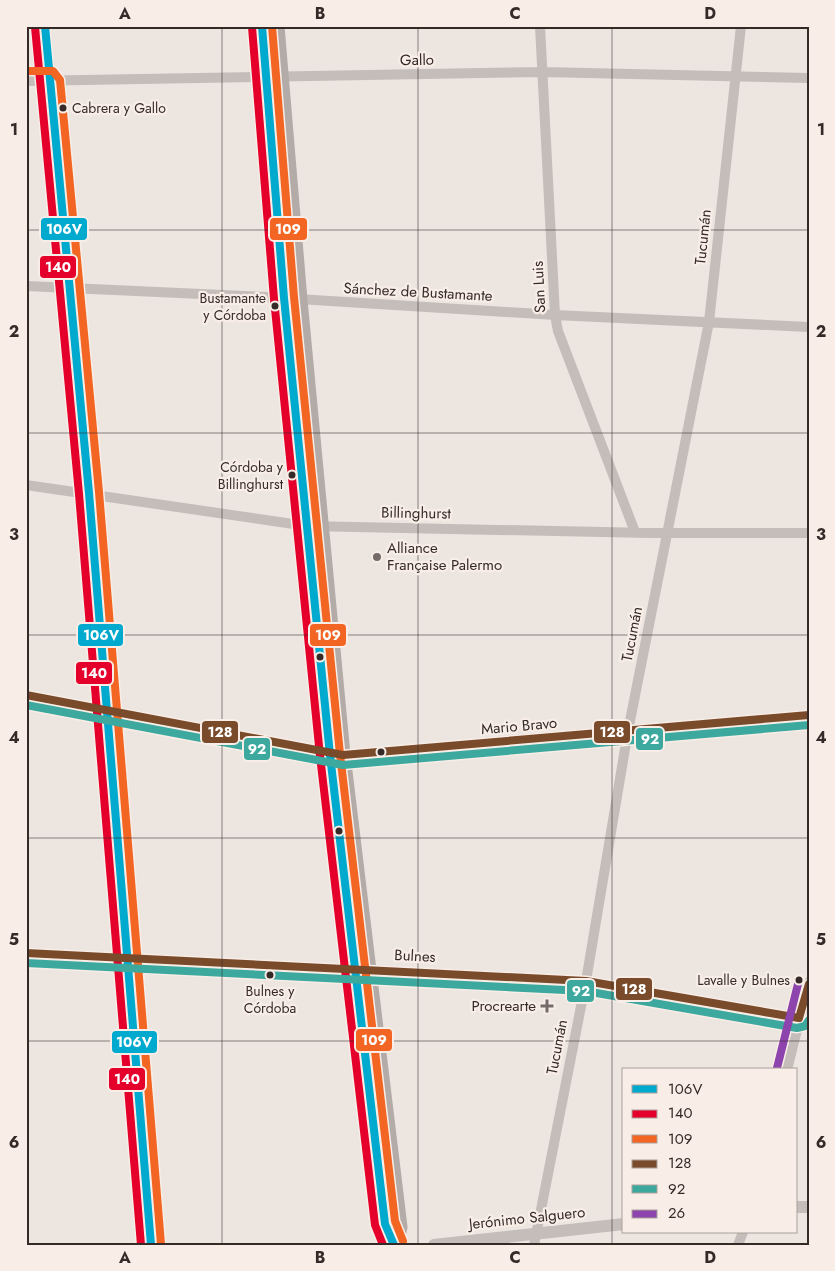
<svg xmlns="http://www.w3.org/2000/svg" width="835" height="1271" viewBox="0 0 835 1271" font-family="Jost,sans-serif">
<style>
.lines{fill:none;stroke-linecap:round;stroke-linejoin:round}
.service{stroke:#c5bdb9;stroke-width:5}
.minor{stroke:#c5bdb9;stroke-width:10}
.tertiary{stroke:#c5bdb9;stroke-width:12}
.primary{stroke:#b3aba8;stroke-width:15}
.bus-1-casing{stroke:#f8eee7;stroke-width:11}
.bus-2-casing{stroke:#f8eee7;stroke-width:11}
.bus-3-casing{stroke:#f8eee7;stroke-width:11}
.bus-4-casing{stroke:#f8eee7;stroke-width:11}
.bus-5-casing{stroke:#f8eee7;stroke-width:11}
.bus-6-casing{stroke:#f8eee7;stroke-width:11}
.bus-1{stroke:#00a9ce;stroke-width:8}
.bus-2{stroke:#e4002b;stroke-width:8}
.bus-3{stroke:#f26522;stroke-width:8}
.bus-4{stroke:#7a4b2a;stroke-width:8}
.bus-5{stroke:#3da99e;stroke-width:8}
.bus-6{stroke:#8e44ad;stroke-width:8}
.grid{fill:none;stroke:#352a28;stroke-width:1;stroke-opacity:0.55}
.bus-dot{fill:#352a28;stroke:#f8eee7;stroke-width:2}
.poi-dot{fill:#756b68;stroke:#f8eee7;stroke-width:2}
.labels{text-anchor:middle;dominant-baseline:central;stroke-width:4.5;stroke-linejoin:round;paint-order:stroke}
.bus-label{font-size:14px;fill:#352a28;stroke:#f8eee7;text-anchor:end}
.street-label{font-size:15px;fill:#352a28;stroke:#f8eee7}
.poi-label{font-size:15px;fill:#352a28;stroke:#f8eee7;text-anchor:start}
.line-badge{stroke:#f8eee7;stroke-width:2}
.badge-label{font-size:14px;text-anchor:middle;font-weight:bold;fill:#fff}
.neatline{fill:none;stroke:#352a28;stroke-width:2}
.grid-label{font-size:16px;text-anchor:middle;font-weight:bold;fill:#352a28}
</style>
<rect width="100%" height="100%" fill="#ece5e0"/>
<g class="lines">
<!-- service -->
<path class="service" d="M 262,26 L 284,298 L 330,755 L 385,1224 L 393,1242"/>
<!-- minor -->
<path class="minor" d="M 45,26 L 68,288 L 89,493 L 151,1245
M 540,26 L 555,315 L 558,331 L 635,532
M 26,81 L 543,72 L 809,78
M 26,286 L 266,297 L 555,315 L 809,327
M 26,485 L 307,526 L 650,533 L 809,533
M 26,695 L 343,755 L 809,715
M 26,953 L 586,981 L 799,1018
M 787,1070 L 809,982
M 534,1245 L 586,981 L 628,731 L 709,322 L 741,26
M 738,1245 L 743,1232"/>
<!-- tertiary -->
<path class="tertiary" d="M 796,1207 L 809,1207
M 434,1245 L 624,1224"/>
<!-- primary -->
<path class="primary" d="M 277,26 L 300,300 L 343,755 L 400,1227 L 396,1245"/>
<defs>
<path id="bus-1" d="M 45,26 L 89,493 L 151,1245
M 262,26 L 284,298 L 330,755 L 385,1224 L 394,1245"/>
<path id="bus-2" d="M 35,27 L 79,494 L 141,1245
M 252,27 L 274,299 L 320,756 L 375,1225 L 383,1245"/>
<path id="bus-3" d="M 272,26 L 294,297 L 340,754 L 395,1221 L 403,1241
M 26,71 L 53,71 L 60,80 L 99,492 L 161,1244"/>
<path id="bus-4" d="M 26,695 L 343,755 L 809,715
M 26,953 L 586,981 L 799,1018 L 809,984"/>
<path id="bus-5" d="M 26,705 L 343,765 L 809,725
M 26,963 L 585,991 L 797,1028 L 805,1026 L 809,1020"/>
<path id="bus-6" d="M 777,1068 L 799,980"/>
</defs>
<!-- bus-1 casing -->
<use href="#bus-1" class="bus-1-casing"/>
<!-- bus-2 casing -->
<use href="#bus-2" class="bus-2-casing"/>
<!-- bus-3 casing -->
<use href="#bus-3" class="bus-3-casing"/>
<!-- bus-4 casing -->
<use href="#bus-4" class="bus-4-casing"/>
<!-- bus-5 casing -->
<use href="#bus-5" class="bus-5-casing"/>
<!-- bus-6 casing -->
<use href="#bus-6" class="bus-6-casing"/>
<!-- bus-1 -->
<use href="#bus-1" class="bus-1"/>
<!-- bus-2 -->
<use href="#bus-2" class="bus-2"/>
<!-- bus-3 -->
<use href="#bus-3" class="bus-3"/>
<!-- bus-4 -->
<use href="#bus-4" class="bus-4"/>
<!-- bus-5 -->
<use href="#bus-5" class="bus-5"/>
<!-- bus-6 -->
<use href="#bus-6" class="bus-6"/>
</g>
<!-- grid -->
<path class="grid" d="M 222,26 L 222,1245M 418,26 L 418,1245M 612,26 L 612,1245M 26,230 L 809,230M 26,433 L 809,433M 26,635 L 809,635M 26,838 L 809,838M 26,1041 L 809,1041"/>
<!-- markers -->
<g class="bus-dot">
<circle cx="63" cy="108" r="4.5"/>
<circle cx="275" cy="306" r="4.5"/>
<circle cx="292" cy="475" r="4.5"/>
<circle cx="320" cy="657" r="4.5"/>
<circle cx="381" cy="752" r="4.5"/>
<circle cx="339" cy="831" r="4.5"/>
<circle cx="270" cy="975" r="4.5"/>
<circle cx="799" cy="980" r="4.5"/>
</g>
<g class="poi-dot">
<circle cx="377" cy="557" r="5"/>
<path d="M544.5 998.5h5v5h5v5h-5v5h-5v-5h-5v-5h5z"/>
</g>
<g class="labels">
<!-- bus labels -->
<g class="bus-label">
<text x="72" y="108" text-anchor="start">Cabrera y Gallo</text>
<text x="266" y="298">Bustamante<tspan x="266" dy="17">y Córdoba</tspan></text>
<text x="283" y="467">Córdoba y<tspan x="283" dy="17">Billinghurst</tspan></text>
<text x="790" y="980">Lavalle y Bulnes</text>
<text x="270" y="991" text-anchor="middle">Bulnes y<tspan x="270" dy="17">Córdoba</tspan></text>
</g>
<!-- street labels -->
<g class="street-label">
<text transform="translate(417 60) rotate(-1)">Gallo</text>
<text transform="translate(703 237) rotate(-84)">Tucumán</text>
<text transform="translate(539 287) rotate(-93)">San Luis</text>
<text transform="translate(418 292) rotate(3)">Sánchez de Bustamante</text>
<text transform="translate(416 513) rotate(1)">Billinghurst</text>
<text transform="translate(632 634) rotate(-79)">Tucumán</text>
<text transform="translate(519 726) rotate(-5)">Mario Bravo</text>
<text transform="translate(415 956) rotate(3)">Bulnes</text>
<text transform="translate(557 1047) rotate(-79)">Tucumán</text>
<text transform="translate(527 1218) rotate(-6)">Jerónimo Salguero</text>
</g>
<!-- poi labels -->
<g class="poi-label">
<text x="387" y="548">Alliance<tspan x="387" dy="17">Française Palermo</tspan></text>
<text x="536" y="1006" text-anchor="end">Procrearte</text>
</g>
</g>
<g class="line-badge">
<rect x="40" y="217" width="48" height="24" rx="5" fill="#00a9ce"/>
<rect x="269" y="217" width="39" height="24" rx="5" fill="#f26522"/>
<rect x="39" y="255" width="38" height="24" rx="5" fill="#e4002b"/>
<rect x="309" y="623" width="38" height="24" rx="5" fill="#f26522"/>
<rect x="77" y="623" width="47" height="24" rx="5" fill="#00a9ce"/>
<rect x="75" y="661" width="38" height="24" rx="5" fill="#e4002b"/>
<rect x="201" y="720" width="38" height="24" rx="5" fill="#7a4b2a"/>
<rect x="593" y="720" width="38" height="24" rx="5" fill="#7a4b2a"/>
<rect x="635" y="727" width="29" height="24" rx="5" fill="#3da99e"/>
<rect x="243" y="737" width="28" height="24" rx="5" fill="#3da99e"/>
<rect x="615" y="977" width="38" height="24" rx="5" fill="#7a4b2a"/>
<rect x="566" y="979" width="29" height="24" rx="5" fill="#3da99e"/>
<rect x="355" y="1028" width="38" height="24" rx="5" fill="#f26522"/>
<rect x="111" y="1030" width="47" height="24" rx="5" fill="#00a9ce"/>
<rect x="108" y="1067" width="38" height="24" rx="5" fill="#e4002b"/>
</g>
<g class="badge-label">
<text x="64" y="234">106V</text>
<text x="288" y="234">109</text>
<text x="58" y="272">140</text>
<text x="328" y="640">109</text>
<text x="101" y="640">106V</text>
<text x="94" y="678">140</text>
<text x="220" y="737">128</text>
<text x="612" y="737">128</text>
<text x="650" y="744">92</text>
<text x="257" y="754">92</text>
<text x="634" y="994">128</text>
<text x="581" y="996">92</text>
<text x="374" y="1045">109</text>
<text x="134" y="1047">106V</text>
<text x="127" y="1084">140</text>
</g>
<!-- border -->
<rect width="835" height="1271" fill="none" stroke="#f8eee7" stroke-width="55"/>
<!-- legend -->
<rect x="622" y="1068" width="175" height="165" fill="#f8eee7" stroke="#aaa09b"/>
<rect x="632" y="1085" width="25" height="8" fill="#00a9ce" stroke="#aaa09b"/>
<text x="668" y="1094" font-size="15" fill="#352a28">106V</text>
<rect x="632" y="1110" width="25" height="8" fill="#e4002b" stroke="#aaa09b"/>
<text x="668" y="1118" font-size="15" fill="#352a28">140</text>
<rect x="632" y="1135" width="25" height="8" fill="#f26522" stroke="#aaa09b"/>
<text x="668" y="1144" font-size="15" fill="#352a28">109</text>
<rect x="632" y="1160" width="25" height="8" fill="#7a4b2a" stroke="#aaa09b"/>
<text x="668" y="1168" font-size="15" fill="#352a28">128</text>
<rect x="632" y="1185" width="25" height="8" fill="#3da99e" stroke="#aaa09b"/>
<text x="668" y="1194" font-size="15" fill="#352a28">92</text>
<rect x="632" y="1210" width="25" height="8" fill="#8e44ad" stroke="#aaa09b"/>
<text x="668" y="1218" font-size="15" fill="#352a28">26</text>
<rect x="28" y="28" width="780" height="1216" class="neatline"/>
<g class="grid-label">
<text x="125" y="19">A</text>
<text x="320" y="19">B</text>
<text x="515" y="19">C</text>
<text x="710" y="19">D</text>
<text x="14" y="135">1</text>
<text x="821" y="135">1</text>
<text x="14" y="337">2</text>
<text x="821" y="337">2</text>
<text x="14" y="540">3</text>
<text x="821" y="540">3</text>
<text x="14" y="743">4</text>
<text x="821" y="743">4</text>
<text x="14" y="945">5</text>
<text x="821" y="945">5</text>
<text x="14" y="1148">6</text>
<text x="821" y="1148">6</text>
<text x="125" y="1263">A</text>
<text x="320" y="1263">B</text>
<text x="515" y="1263">C</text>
<text x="710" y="1263">D</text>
</g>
</svg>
